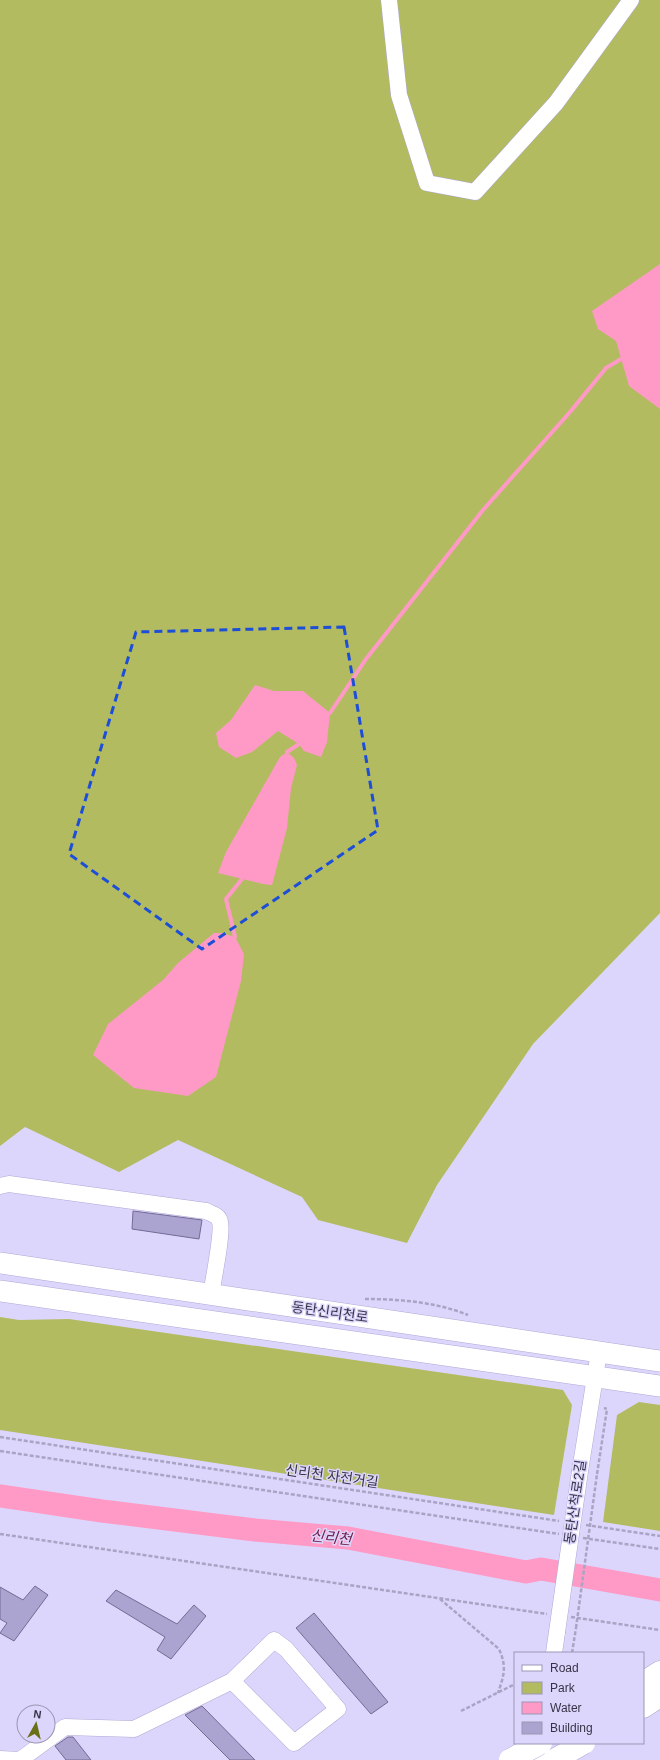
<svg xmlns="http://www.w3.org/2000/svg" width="660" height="1760" viewBox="0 0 660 1760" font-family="Arial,'Noto Sans KR',sans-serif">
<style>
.green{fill:#b3bb61}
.water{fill:#fe9ac5}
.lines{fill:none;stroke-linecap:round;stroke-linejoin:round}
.stream{stroke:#fe9ac5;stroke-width:4}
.river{stroke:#fe9ac5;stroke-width:23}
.building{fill:#aba3d0;stroke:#746b95}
.minor-casing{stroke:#b0a7d4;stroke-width:17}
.major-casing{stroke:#b0a7d4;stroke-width:22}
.highway-casing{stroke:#b0a7d4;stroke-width:23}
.path{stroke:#aaa4c4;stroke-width:2.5;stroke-dasharray:4 2;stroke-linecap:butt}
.minor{stroke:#fff;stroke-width:16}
.major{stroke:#fff;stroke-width:21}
.highway{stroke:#fff;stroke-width:22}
.minor-bridge-casing{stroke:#b0a7d4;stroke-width:17;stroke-linecap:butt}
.highway-bridge-casing{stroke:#b0a7d4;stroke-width:23;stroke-linecap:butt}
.path-bridge{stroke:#aaa4c4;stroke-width:2.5;stroke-dasharray:4 2;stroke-linecap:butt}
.minor-bridge{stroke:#fff;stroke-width:16}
.highway-bridge{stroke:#fff;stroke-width:22}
.marked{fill:none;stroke:#1d4ed8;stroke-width:3;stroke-dasharray:8 5;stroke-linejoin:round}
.labels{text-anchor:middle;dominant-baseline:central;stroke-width:3;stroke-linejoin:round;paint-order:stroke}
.street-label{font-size:14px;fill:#373346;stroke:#ddd6fc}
.water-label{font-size:15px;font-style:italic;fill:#6f1946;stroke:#ddd6fc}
</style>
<rect width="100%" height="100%" fill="#ddd6fc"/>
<!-- green -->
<path class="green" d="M 0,0 L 660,0 L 660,913 L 533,1044 L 437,1185 L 407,1243 L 318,1220 L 302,1197 L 178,1140 L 119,1172 L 25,1127 L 0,1146 Z
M 0,1317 L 19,1320 L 69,1319 L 563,1390 L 572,1405 L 554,1515 L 0,1430 Z
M 639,1402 L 660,1405 L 660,1531 L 603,1522 L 617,1415 Z"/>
<!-- water -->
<path class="water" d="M 660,264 L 660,409 L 629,386 L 616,341 L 598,329 L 592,311 Z
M 255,685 L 274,691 L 303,691 L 330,713 L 327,742 L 321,757 L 304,751 L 299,744 L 278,731 L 252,752 L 236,758 L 219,747 L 216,733 L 231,720 Z
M 287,752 L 294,758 L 297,765 L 291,788 L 287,828 L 272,885 L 263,884 L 218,873 L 226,852 L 280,757 Z
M 214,933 L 222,933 L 235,937 L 244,954 L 241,981 L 216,1077 L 188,1096 L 134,1088 L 93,1055 L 108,1024 L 163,980 L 178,963 Z"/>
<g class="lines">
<!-- stream -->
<path class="stream" d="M 330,713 L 366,659 L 483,510 L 570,412 L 606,368 L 621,359
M 287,752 L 299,744
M 235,937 L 226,899 L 242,879"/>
<!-- river -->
<path class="river" d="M 0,1496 L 102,1511 L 255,1530 L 348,1538 L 526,1572 L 541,1569 L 660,1590"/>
</g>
<!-- building -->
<path class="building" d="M 133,1211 L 202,1220 L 199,1239 L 132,1229 Z
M 35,1586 L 48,1595 L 14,1641 L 0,1633 L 7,1623 L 0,1619 L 0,1587 L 23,1600 Z
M 116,1590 L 177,1624 L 194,1605 L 206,1616 L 171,1659 L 157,1650 L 165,1637 L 106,1601 Z
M 314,1613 L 388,1702 L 371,1714 L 296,1628 Z
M 202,1706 L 255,1760 L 230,1760 L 185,1715 Z
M 68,1737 L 73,1737 L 91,1760 L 66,1760 L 55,1746 Z"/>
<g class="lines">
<defs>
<path id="minor" d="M 389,0 L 399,95 L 427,183 L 475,192 L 556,103 L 631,0
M 0,1186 L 9,1184 L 206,1211 C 212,1214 219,1215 220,1222 C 223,1233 213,1281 211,1295
M 580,1471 L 599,1352
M 554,1653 L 557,1632
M 0,1759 L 20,1760
M 20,1760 L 65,1727 L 134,1729 L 232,1681 L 294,1743 L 338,1709 L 286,1649 L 274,1640 L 232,1681
M 538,1760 L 541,1743"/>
<path id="major" d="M 0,1263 L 660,1361
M 0,1291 L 660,1386"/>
<path id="highway" d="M 643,1683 L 660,1672
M 643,1707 L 660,1696"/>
</defs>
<!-- minor casing -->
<use href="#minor" class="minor-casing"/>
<!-- major casing -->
<use href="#major" class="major-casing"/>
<!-- highway casing -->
<use href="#highway" class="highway-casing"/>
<!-- path -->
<path class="path" d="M 365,1299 C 399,1299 436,1302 468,1315
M 0,1437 L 559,1521
M 0,1451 L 559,1534
M 597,1474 L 607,1409 L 604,1408
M 586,1525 L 660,1536
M 0,1534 L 547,1614
M 583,1538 L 660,1549
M 440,1599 L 499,1649 C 507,1667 504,1675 498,1693
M 571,1617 L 660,1630
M 572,1653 L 576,1628
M 461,1711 L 515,1684"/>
<!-- minor -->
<use href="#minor" class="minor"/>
<!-- major -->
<use href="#major" class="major"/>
<!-- highway -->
<use href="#highway" class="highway"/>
<defs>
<path id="minor-bridge" d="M 557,1632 L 580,1471"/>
<path id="highway-bridge" d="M 510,1760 L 541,1743
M 554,1760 L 584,1743"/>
</defs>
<!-- minor-bridge casing -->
<use href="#minor-bridge" class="minor-bridge-casing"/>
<!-- highway-bridge casing -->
<use href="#highway-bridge" class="highway-bridge-casing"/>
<!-- path-bridge -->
<path class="path-bridge" d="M 576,1628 L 597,1474"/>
<!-- minor-bridge -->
<use href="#minor-bridge" class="minor-bridge"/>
<!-- highway-bridge -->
<use href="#highway-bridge" class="highway-bridge"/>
</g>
<!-- marked area -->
<path class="marked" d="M 344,627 L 378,830 L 202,949 L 69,854 L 136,632 Z"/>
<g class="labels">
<!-- street labels -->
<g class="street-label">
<text transform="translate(330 1312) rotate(8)">동탄신리천로</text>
<text transform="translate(332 1476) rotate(8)">신리천 자전거길</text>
<text transform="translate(575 1502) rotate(-82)">동탄산척로2길</text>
</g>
<!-- water labels -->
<g class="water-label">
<text transform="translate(331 1537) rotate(6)">신리천</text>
</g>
</g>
<!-- legend -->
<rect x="514" y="1652" width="130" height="92" fill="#ddd6fc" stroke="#9b95b3"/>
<rect x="522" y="1665" width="20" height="6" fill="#ffffff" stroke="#9b95b3"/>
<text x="550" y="1672" font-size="12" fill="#373346">Road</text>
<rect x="522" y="1682" width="20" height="12" fill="#b3bb61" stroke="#9b95b3"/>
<text x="550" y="1692" font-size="12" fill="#373346">Park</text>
<rect x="522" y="1702" width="20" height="12" fill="#fe9ac5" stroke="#9b95b3"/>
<text x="550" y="1712" font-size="12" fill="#373346">Water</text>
<rect x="522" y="1722" width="20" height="12" fill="#aba3d0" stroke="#9b95b3"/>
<text x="550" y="1732" font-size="12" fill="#373346">Building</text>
<!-- north arrow -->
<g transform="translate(36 1724) rotate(8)"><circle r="19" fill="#ddd6fc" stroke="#9b95b3"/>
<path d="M0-3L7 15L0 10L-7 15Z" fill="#6a7016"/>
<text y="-6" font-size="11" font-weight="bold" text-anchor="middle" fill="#373346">N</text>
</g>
</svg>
